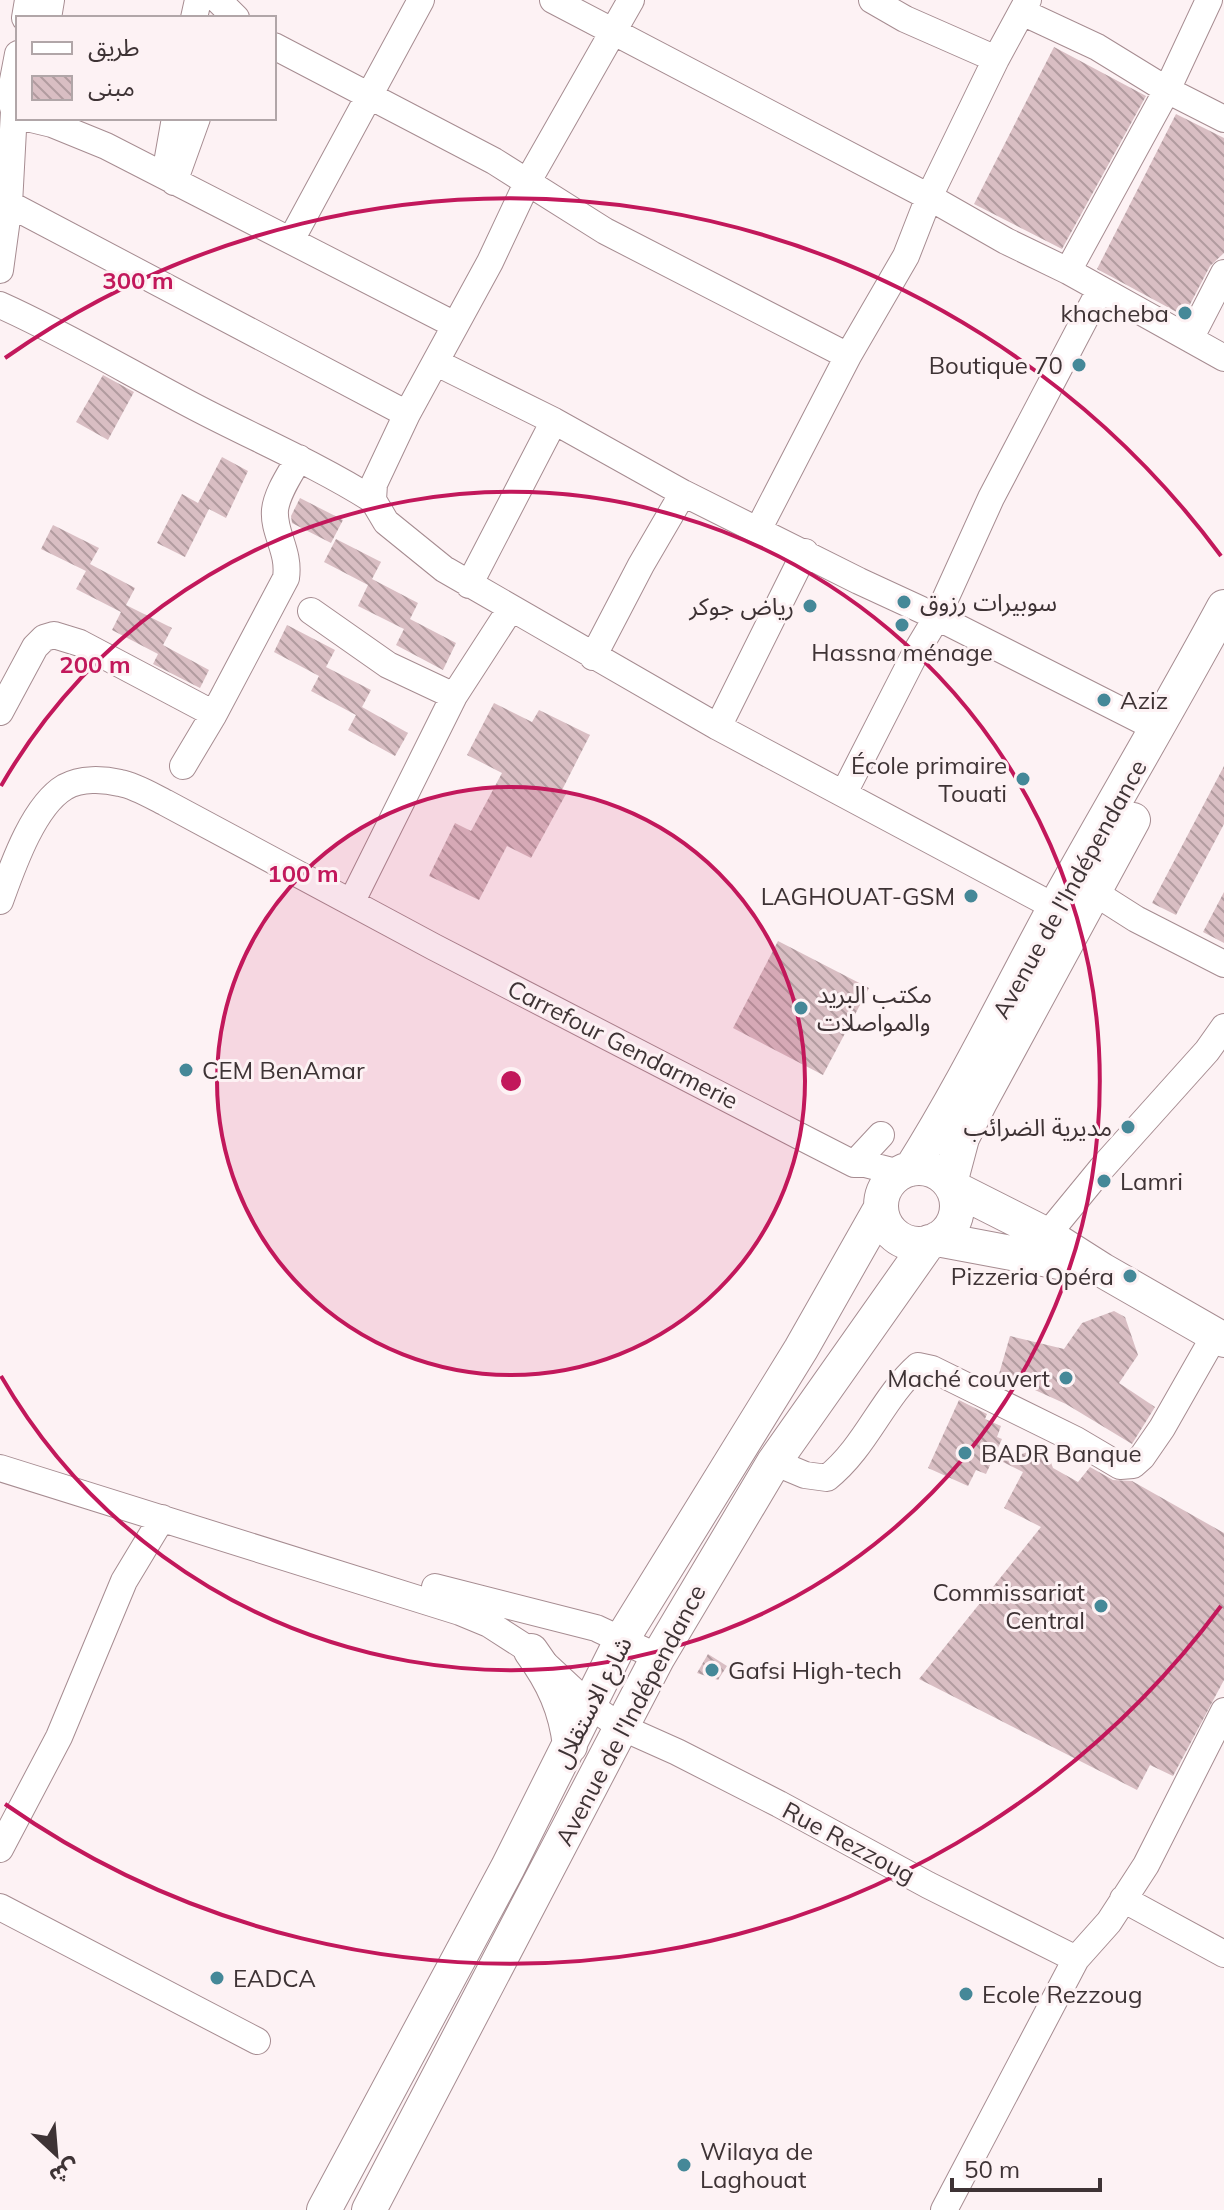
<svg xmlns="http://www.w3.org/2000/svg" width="1224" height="2210" viewBox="0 0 1224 2210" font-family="Mulish,'Noto Sans Arabic',sans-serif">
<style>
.building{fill:url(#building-back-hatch)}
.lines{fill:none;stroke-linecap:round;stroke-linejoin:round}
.minor-casing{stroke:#a68c91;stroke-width:28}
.major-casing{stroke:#a68c91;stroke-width:36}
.minor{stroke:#fff;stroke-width:26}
.major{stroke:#fff;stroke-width:34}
.ring{fill:none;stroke:#c2185b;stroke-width:4}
.poi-dot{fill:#458898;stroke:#fdf2f4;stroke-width:3}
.labels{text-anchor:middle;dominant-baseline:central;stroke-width:6;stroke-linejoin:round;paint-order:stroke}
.poi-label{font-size:24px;fill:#3e3335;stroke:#fdf2f4;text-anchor:start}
.street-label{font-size:24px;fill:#3e3335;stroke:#fdf2f4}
.centre{fill:#c2185b;stroke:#fdf2f4;stroke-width:4}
.ring-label{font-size:24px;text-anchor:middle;font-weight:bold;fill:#c2185b;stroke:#fdf2f4;stroke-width:6;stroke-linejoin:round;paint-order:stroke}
</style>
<defs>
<pattern id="building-back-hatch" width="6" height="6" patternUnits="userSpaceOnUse" patternTransform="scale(2)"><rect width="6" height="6" fill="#d9bec3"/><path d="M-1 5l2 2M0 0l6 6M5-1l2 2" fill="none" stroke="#b19b9f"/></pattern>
</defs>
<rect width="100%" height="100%" fill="#fdf2f4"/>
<!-- building -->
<path class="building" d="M 1054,47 L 1146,96 L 1062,249 L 974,204 Z
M 1176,114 L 1224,138 L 1224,253 L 1210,266 L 1184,316 L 1097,269 Z
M 103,375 L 134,392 L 108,440 L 76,422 Z
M 222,457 L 248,471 L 226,518 L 209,509 L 185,557 L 157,543 L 182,494 L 198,503 Z
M 300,498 L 343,520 L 331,543 L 292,523 L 291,516 Z
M 53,525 L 99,548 L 90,564 L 135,588 L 126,605 L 172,628 L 163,645 L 209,670 L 200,688 L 153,664 L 158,654 L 112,630 L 121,612 L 76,589 L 86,571 L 41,549 Z
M 336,539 L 381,562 L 372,579 L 418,603 L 410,619 L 456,643 L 443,670 L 396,645 L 404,629 L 358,606 L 368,585 L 324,562 Z
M 287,625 L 335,650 L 326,667 L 371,690 L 362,707 L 408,733 L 395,756 L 348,730 L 356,715 L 311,691 L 319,676 L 274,652 Z
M 494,703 L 532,722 L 539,710 L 590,735 L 561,792 L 566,794 L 531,858 L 507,846 L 479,900 L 429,876 L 455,823 L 471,831 L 502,773 L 467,755 Z
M 1224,766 L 1224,824 L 1176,915 L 1152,903 Z
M 1224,892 L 1224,943 L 1203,932 Z
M 778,941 L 869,988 L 823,1075 L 733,1028 Z
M 1114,1311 L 1125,1317 L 1138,1355 L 1119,1383 L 1155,1407 L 1132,1444 L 1066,1404 L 999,1374 L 1010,1336 L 1064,1349 L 1082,1323 Z
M 959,1400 L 987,1414 L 985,1419 L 1001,1426 L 997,1437 L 1002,1439 L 986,1474 L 976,1470 L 968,1486 L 928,1468 Z
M 1045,1446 L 1053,1468 L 1078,1482 L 1090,1467 L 1113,1480 L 1132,1481 L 1224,1533 L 1224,1680 L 1173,1776 L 1150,1765 L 1137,1790 L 919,1679 L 1041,1527 L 1004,1508 L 1023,1472 L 1001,1461 Z
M 708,1654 L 727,1666 L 718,1680 L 697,1673 Z"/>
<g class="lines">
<defs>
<path id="minor" d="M 218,0 L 236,18
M 553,0 L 929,197 L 1006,241 L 1068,271 L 1224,358
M 872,0 L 905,19 L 996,59
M 1022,12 L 1097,47 L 1167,90 L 1224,119
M 25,18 L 28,0
M 48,18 L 51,0
M 194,18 L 198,0
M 274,46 L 494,161 L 605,231 L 848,356
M 27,118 L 52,124 L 106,146 L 455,325
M 166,169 L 175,118
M 174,182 L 197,118
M 9,204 L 407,414 L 374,484 L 373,500 L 386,522 L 444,569 L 718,727 L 1055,907
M 291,240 L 421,0
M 0,270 L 9,204 L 14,111 L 10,96 L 18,54
M 1068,271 L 1167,90 L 1209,0
M 0,305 C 67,335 130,373 195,407 C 254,438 316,464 373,500
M 1190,339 L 1224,273
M 437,363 L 554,421 L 683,493 L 859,581 L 937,617 L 1158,729
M 407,414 L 490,262 L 528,181 L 631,0
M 758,530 L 848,356 L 906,256 L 929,197 L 996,59 L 1028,0
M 469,585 L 554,421
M 311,611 L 388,665 L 454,696
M 593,657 L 641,565 L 683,493
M 0,712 L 35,647 L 44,638 L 54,635 L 80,643 L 214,714
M 718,727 L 805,552
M 183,766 L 214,714 L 286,578 C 290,551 273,533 275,510 C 277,492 291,473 299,458
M 844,793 L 916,652 L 937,617 L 991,498 L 1100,290
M 1092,891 L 1136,919 L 1224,964
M 0,901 C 12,868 33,806 65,787 C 81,778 103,779 120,783 C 136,786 152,796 166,803 L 434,947 L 809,1141 L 854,1164 L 865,1164 L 900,1173
M 352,901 L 454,696 L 511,608
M 854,1164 L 881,1135
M 1047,1235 L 1102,1168 L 1207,1051 L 1224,1027
M 774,1462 L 805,1475 L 827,1478 C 866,1447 882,1398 918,1366 L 932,1369 L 1076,1440 L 1120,1466 L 1133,1465 L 1142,1457 L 1162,1428 L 1215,1335
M 0,1468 L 460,1612 L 489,1624 L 531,1651 L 589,1705 L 621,1727 L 677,1752 L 779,1804 L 928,1885 L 1076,1959
M 435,1587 L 596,1628 L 658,1657
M 0,1849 L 59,1737 L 124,1581 L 162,1518
M 1123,1899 L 1224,1954
M 0,1907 L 257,2041
M 944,2210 L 1076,1959 L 1109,1922 L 1146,1865 L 1224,1711"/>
<path id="major" d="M881 1206a38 38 0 1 1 76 0a38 38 0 1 1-76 0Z
M 911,1169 C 964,1085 1007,996 1054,909 C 1110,808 1169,709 1224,607
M 950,1183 L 962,1138 L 980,1102 L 1133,820
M 952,1187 L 1047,1235 L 1102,1270 L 1224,1340
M 937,1239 L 1086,1267
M 531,1651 C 553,1681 566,1709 570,1746
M 324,2210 L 508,1867 L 622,1639 L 801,1349 L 881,1208
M 369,2210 L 658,1657 L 774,1462 L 929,1242"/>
</defs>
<!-- minor casing -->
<use href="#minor" class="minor-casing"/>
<!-- major casing -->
<use href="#major" class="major-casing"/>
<!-- minor -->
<use href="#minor" class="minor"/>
<!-- major -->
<use href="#major" class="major"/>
</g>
<!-- distance rings -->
<circle cx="511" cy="1081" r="294" fill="#c2185b" fill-opacity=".12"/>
<g class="ring">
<circle cx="511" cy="1081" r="294"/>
<path d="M1 786A589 589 0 1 1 1 1376"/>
<path d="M1221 1606A883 883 0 0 1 5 1804M5 358A883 883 0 0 1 1221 556"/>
</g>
<!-- markers -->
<g class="poi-dot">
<circle cx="1185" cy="313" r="8"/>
<circle cx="1079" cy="365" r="8"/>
<circle cx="904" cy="602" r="8"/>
<circle cx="810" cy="606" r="8"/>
<circle cx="902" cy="625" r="8"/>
<circle cx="1104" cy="700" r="8"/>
<circle cx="1023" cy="779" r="8"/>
<circle cx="971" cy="896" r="8"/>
<circle cx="801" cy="1008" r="8"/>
<circle cx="186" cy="1070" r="8"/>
<circle cx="1128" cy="1127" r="8"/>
<circle cx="1104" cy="1181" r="8"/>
<circle cx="1130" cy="1276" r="8"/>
<circle cx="1066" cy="1378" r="8"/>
<circle cx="965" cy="1453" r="8"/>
<circle cx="1101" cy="1606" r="8"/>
<circle cx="712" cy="1670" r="8"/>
<circle cx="217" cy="1978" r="8"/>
<circle cx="966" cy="1994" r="8"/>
<circle cx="684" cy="2165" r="8"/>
</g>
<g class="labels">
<!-- poi labels -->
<g class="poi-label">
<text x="1169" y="313" text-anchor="end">khacheba</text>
<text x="1063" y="365" text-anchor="end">Boutique 70</text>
<text x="920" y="602">سوبيرات رزوق</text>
<text x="794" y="606" text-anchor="end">رياض جوكر</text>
<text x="902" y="652" text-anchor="middle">Hassna ménage</text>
<text x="1120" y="700">Aziz</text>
<text x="1007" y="765" text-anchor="end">École primaire<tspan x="1007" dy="28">Touati</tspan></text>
<text x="955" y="896" text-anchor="end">LAGHOUAT-GSM</text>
<text x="817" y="994">مكتب البريد<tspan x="817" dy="28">والمواصلات</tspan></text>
<text x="202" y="1070">CEM BenAmar</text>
<text x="1112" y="1127" text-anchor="end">مديرية الضرائب</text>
<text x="1120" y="1181">Lamri</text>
<text x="1114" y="1276" text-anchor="end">Pizzeria Opéra</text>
<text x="1050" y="1378" text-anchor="end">Maché couvert</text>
<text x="981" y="1453">BADR Banque</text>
<text x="1085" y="1592" text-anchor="end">Commissariat<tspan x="1085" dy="28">Central</tspan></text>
<text x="728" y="1670">Gafsi High-tech</text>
<text x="233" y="1978">EADCA</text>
<text x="982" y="1994">Ecole Rezzoug</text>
<text x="700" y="2151">Wilaya de<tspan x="700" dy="28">Laghouat</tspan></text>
</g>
<!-- street labels -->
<g class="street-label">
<text transform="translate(1069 889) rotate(-61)">Avenue de l'Indépendance</text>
<text transform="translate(623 1044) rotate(27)">Carrefour Gendarmerie</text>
<text transform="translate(592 1702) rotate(-63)">شارع الاستقلال</text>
<text transform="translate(630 1715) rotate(-62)">Avenue de l'Indépendance</text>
<text transform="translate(849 1842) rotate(28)">Rue Rezzoug</text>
</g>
</g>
<circle cx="511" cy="1081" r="12" class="centre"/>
<g class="ring-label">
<text x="138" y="289">300 m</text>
<text x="95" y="673">200 m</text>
<text x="303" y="882">100 m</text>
</g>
<!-- legend -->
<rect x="16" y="16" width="260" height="104" fill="#fdf2f4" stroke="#b1a6a8" stroke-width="2"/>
<rect x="32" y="42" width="40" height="12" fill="#ffffff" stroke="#b1a6a8" stroke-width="2"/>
<text x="88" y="56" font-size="24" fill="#3e3335">طريق</text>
<rect x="32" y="76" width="40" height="24" fill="url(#building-back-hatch)" stroke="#b1a6a8" stroke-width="2"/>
<text x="88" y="96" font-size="24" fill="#3e3335">مبنى</text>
<!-- north arrow -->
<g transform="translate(56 2154) rotate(154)" stroke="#fdf2f4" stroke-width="6" paint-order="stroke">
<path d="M0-6L14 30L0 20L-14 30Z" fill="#3e3335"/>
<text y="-12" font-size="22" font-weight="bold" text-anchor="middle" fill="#3e3335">ش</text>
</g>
<!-- scale -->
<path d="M952 2178v12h148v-12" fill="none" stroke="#3e3335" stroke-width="4"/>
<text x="964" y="2178" font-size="24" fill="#3e3335" stroke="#fdf2f4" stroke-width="6" paint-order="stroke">50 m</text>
</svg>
